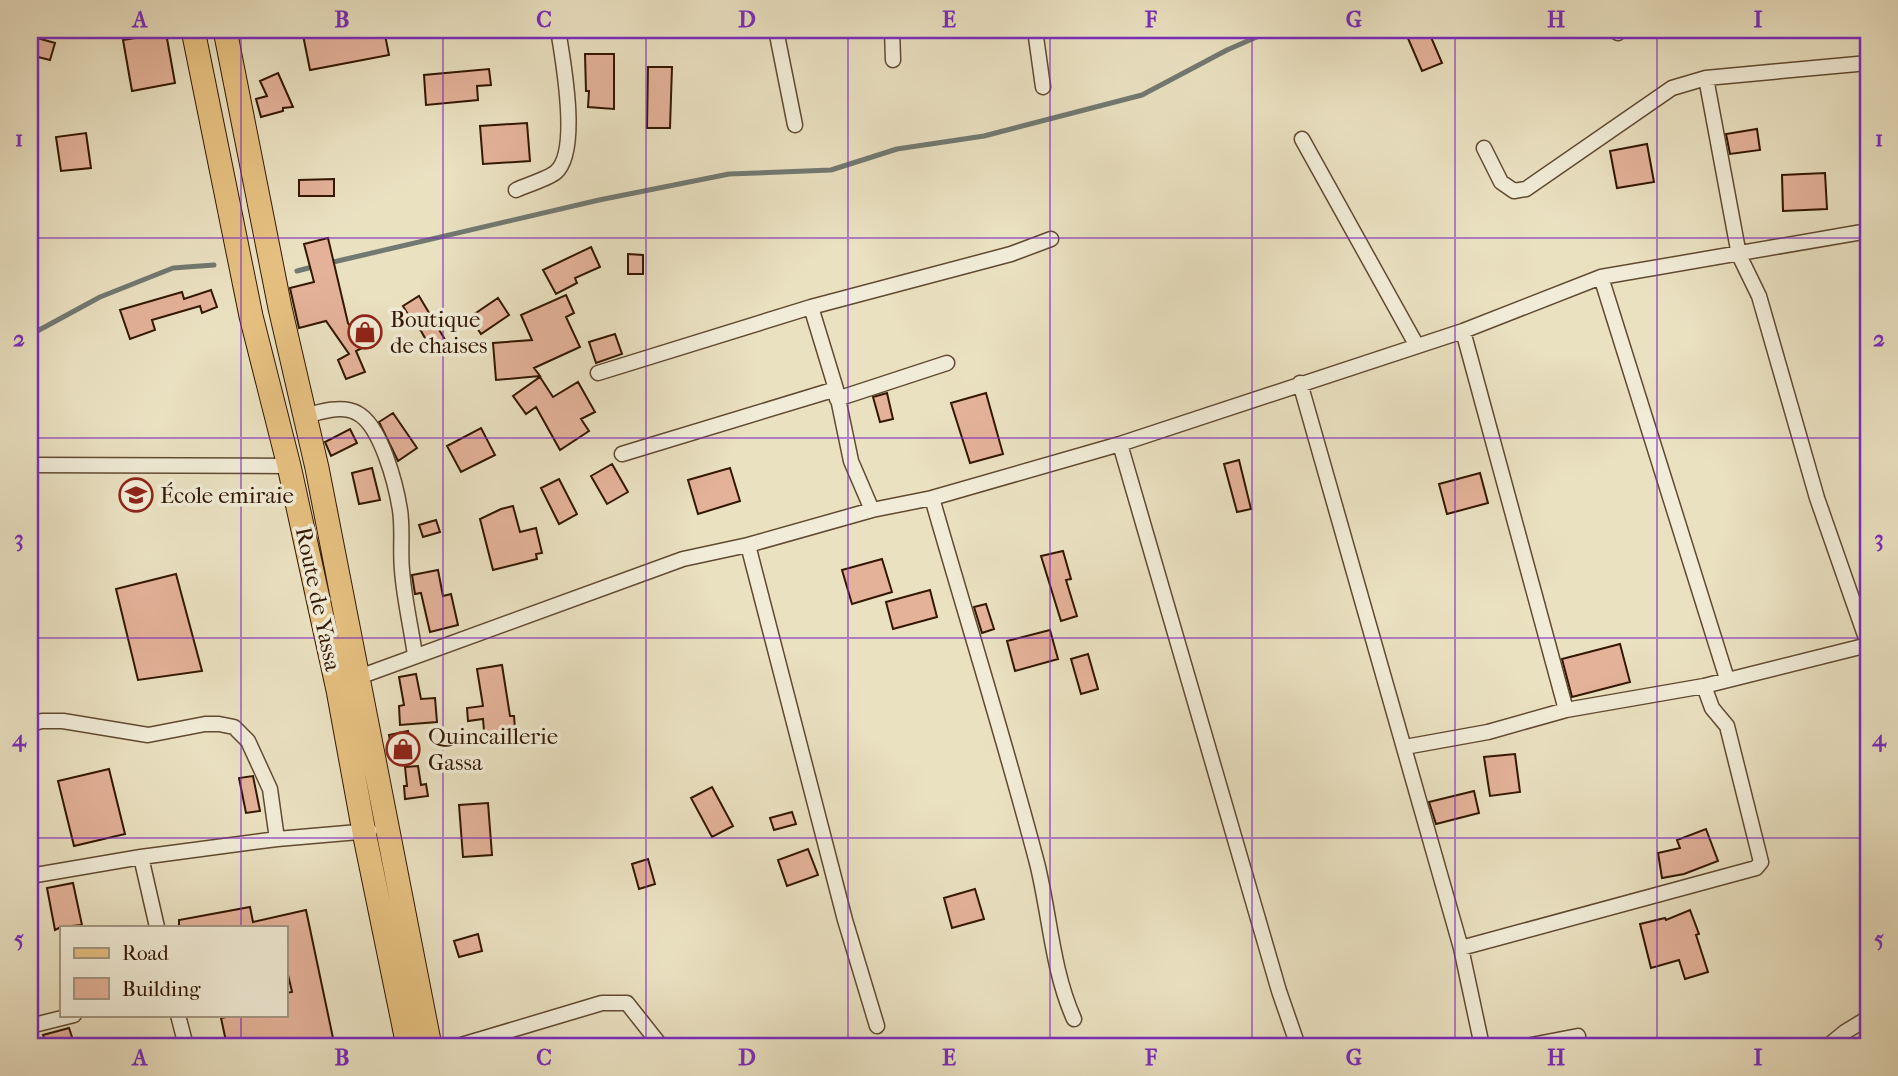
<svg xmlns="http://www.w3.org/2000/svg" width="1898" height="1076" viewBox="0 0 1898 1076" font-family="'IM FELL French Canon',serif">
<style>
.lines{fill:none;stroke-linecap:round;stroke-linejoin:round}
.stream{stroke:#727972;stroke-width:5}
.building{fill:#e4b299;stroke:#331701;stroke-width:2}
.street-casing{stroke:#614a31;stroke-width:17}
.primary-casing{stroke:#331701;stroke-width:25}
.street{stroke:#f1ecd7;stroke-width:14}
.primary{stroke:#e5c080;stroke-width:23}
.grid{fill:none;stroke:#7b2cbf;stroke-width:2;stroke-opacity:0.55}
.labels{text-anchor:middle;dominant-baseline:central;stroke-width:7;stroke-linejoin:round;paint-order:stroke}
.poi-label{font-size:23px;fill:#331701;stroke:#f1ecd7;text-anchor:start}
.street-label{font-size:23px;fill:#331701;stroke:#f1ecd7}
.neatline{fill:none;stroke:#7b2cbf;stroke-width:2.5}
.grid-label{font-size:23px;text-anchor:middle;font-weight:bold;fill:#7b2cbf}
</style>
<rect width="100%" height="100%" fill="#eae1c1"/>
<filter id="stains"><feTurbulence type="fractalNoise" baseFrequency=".00286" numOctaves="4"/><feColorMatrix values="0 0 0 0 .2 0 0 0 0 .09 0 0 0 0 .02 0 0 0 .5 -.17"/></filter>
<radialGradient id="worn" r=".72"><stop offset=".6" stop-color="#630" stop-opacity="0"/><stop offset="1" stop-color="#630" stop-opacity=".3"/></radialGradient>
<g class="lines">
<!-- stream -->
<path class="stream" d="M 329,263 L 599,200 L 729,174 L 831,170 L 897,149 L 984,136 L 1142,95 L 1227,50 L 1268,32 L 1334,30
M 297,271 L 316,266
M 30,335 L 100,297 L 173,268 L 214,265"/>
</g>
<!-- building -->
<path class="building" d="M 302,30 L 384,30 L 389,55 L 310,70 Z
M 1421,30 L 1428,30 L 1442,63 L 1422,71 L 1407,36 Z
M 166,33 L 175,83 L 132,91 L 123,40 Z
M 30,36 L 55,43 L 50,60 L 30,55 Z
M 585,54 L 614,54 L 614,109 L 588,107 L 589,91 L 586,91 Z
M 648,67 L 672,67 L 670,128 L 647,128 Z
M 489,69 L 491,85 L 477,86 L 478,100 L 426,105 L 424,75 Z
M 278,73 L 293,107 L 283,108 L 283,111 L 261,117 L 256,99 L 267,96 L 260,81 Z
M 527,123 L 530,161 L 483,164 L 480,126 Z
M 1757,129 L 1760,150 L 1730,154 L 1726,134 Z
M 86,133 L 91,168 L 61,171 L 56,137 Z
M 1647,144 L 1654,182 L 1617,188 L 1610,151 Z
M 1825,173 L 1827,209 L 1783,211 L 1782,175 Z
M 334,179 L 334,196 L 299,196 L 299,180 Z
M 328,238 L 348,323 L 364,347 L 356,351 L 365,372 L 346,379 L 338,360 L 349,354 L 326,321 L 299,328 L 290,288 L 314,282 L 304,244 Z
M 591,247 L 600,267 L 575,278 L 577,283 L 556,294 L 543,270 Z
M 628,254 L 643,255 L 643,274 L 628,274 Z
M 211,290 L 217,307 L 202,313 L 200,306 L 152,320 L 155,330 L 130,339 L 120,310 L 182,292 L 184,299 Z
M 566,295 L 574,313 L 566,317 L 580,347 L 534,368 L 540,376 L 496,380 L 493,343 L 532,340 L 521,315 Z
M 419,296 L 447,343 L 433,352 L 417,324 L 415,326 L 403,306 Z
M 498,298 L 509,315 L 481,334 L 470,317 Z
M 615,334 L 622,354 L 596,363 L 589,342 Z
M 540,377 L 553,397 L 578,382 L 595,412 L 581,419 L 589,431 L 560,450 L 536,407 L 526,414 L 513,396 Z
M 887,393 L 893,419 L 880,422 L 873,397 Z
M 986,393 L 1003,454 L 970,463 L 951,403 Z
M 393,413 L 417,448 L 398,461 L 379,422 Z
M 481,428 L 495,455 L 461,472 L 447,446 Z
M 350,429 L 357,443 L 331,456 L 325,442 Z
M 1239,460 L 1251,509 L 1237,512 L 1224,464 Z
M 612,464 L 628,492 L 607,504 L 591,476 Z
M 372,468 L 380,500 L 359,504 L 352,473 Z
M 730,468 L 740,501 L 698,514 L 688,480 Z
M 1480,473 L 1488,503 L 1447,514 L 1439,484 Z
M 559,479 L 577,514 L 559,524 L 541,488 Z
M 513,506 L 520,532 L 536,528 L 542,553 L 536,554 L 537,559 L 493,570 L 480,519 L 501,509 Z
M 436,520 L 440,532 L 423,537 L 419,525 Z
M 1063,551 L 1071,579 L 1066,580 L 1077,616 L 1061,621 L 1041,556 Z
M 882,559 L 892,592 L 852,604 L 842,570 Z
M 438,570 L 443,596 L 451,594 L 458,625 L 430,632 L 421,593 L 415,594 L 412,575 Z
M 176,574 L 202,671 L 138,680 L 116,589 Z
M 930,590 L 937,617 L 893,629 L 886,602 Z
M 986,604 L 994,629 L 982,633 L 974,607 Z
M 1050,630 L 1058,659 L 1015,671 L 1007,641 Z
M 1620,644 L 1630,682 L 1572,697 L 1562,659 Z
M 1088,654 L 1098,689 L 1081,694 L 1071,659 Z
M 502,665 L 510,716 L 514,716 L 516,741 L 485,743 L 483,719 L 468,721 L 467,708 L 483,706 L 477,669 Z
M 416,674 L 421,699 L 435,698 L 437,722 L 400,725 L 399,706 L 404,705 L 399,677 Z
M 408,731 L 413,758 L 394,761 L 389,735 Z
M 1515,754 L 1520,792 L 1490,796 L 1484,757 Z
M 418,766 L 421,785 L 426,784 L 428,796 L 405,799 L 404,786 L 407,786 L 405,767 Z
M 109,769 L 125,834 L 74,846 L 58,781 Z
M 253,776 L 260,811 L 246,813 L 239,778 Z
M 712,787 L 733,826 L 712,837 L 691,798 Z
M 1474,791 L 1479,813 L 1436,824 L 1429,802 Z
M 488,803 L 492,855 L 463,857 L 459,805 Z
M 792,812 L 796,824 L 774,830 L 770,818 Z
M 1706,829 L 1718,861 L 1684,874 L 1662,878 L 1658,853 L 1680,848 L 1677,840 Z
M 808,849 L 818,875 L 787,886 L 778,860 Z
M 648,859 L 655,884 L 639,889 L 632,864 Z
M 73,883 L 82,925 L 61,927 L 55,930 L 47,888 Z
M 975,889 L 984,919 L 952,928 L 944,898 Z
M 250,907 L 253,922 L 306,910 L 333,1038 L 294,1046 L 227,1046 L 221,1018 L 236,1015 L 285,1015 L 285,993 L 292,992 L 285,962 L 285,927 L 179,927 L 179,920 Z
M 1690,910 L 1699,934 L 1696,935 L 1708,972 L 1685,979 L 1679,960 L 1651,968 L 1640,924 L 1665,918 L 1666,920 Z
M 478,934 L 482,951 L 459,957 L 454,941 Z
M 69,1028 L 75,1046 L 47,1046 L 43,1035 Z"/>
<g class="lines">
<defs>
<path id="street" d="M 776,30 L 795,125
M 892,30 L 893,60
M 1035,30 L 1043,87
M 1613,30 L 1618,33
M 1706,78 L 1739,255 L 1759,296 L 1817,498 L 1868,644
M 1302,139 L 1417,346
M 1484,148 L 1501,182 L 1514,191 L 1526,189 L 1672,88 L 1706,78 L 1868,63
M 516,190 C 526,185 548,179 556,172 C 580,151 563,60 558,30
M 1601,277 L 1727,679
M 811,307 L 836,389 L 851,461 L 872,510
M 1463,331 L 1566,710
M 598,373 L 811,307 L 1011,254 L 1051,239
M 1300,383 L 1461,948 L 1482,1046
M 837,399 L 947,363
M 305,417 C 319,411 343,405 357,413 C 381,425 396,485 400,510 C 403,530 400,550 402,570 C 404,598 411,627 415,655
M 1120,444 L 1279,991 L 1298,1046
M 622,454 L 836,389
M 30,465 L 289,466
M 932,498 C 967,620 1005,741 1037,863 C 1050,915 1052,970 1074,1019
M 748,545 L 845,920 L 877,1026
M 359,677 L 683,559 L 748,545 L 872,510 L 932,498 L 1120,444 L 1463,331 L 1601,277 L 1868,231
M 30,724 L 42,721 L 63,721 L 148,735 L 205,724 L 219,724 L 234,727 L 248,741 L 270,789 L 277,839
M 1405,747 L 1488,732 L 1566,710 L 1704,686 L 1868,645
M 141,857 L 157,927
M 30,876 L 141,857 L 277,839 L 370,831
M 1461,948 L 1756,868 L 1761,862 L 1727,726 L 1712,708 L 1704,686
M 178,1015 L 186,1046
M 30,1026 L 74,1015
M 458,1046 L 602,1003 L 627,1003 L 661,1046
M 1526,1046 L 1578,1036
M 1828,1046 L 1845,1032 L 1868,1018"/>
<path id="primary" d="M 193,30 L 251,316 L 289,466 L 338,690 L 364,832 L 408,1046
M 225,30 L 280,308 L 317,468 L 430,1046"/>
</defs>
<!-- street casing -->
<use href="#street" class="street-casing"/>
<!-- primary casing -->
<use href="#primary" class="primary-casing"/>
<!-- street -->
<use href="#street" class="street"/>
<!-- primary -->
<use href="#primary" class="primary"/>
</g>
<!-- grid -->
<path class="grid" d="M 241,30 L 241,927M 443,30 L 443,1046M 646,30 L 646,1046M 848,30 L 848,1046M 1050,30 L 1050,1046M 1252,30 L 1252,1046M 1455,30 L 1455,1046M 1657,30 L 1657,1046M 30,238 L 1868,238M 30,438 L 1868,438M 30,638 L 1868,638M 30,838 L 1868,838M 241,1015 L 241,1046"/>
<!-- icons -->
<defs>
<symbol id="shop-ring" viewBox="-11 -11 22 22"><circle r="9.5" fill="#f1ecd7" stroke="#8f2418" stroke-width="1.5"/><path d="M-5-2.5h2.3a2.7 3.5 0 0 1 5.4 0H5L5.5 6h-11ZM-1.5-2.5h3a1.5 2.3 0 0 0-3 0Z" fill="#8f2418"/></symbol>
<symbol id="school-ring" viewBox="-11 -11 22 22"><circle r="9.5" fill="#f1ecd7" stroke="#8f2418" stroke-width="1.5"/><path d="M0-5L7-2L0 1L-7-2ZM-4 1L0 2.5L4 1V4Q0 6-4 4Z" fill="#8f2418"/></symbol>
</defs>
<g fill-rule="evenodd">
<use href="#shop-ring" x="346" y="313" width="38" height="38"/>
<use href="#school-ring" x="117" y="476" width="38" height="38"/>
<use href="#shop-ring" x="384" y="730" width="38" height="38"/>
</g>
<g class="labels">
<!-- poi labels -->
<g class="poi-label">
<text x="390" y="319">Boutique<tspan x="390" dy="26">de chaises</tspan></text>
<text x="160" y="495">École emiraie</text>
<text x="428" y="736">Quincaillerie<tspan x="428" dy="26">Gassa</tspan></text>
</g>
<!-- street labels -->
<g class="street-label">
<text transform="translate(318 599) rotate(78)">Route de Yassa</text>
</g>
</g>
<!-- margin -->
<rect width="1898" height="1076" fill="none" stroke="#eae1c1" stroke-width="77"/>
<!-- legend -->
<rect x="60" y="926" width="228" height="91" fill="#f1ecd7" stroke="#a59781" stroke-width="2"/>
<rect x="74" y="948" width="35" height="10" fill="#e5c080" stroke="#a59781" stroke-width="2"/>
<text x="122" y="960" font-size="21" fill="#331701">Road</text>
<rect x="74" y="978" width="35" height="21" fill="#e4b299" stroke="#a59781" stroke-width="2"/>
<text x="122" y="996" font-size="21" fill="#331701">Building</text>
<rect x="38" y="38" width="1822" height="1000" class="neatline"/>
<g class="grid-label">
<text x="140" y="27">A</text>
<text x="342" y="27">B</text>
<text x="544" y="27">C</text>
<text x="747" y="27">D</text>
<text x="949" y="27">E</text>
<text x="1151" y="27">F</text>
<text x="1354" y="27">G</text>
<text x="1556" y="27">H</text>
<text x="1758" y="27">I</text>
<text x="19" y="146">1</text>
<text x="1879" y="146">1</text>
<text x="19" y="346">2</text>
<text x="1879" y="346">2</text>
<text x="19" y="546">3</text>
<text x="1879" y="546">3</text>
<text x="19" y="746">4</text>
<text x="1879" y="746">4</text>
<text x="19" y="946">5</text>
<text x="1879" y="946">5</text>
<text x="140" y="1065">A</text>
<text x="342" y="1065">B</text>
<text x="544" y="1065">C</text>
<text x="747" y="1065">D</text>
<text x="949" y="1065">E</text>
<text x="1151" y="1065">F</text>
<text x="1354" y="1065">G</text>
<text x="1556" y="1065">H</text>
<text x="1758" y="1065">I</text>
</g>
<rect width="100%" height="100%" filter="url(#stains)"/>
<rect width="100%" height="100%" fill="url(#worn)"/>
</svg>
